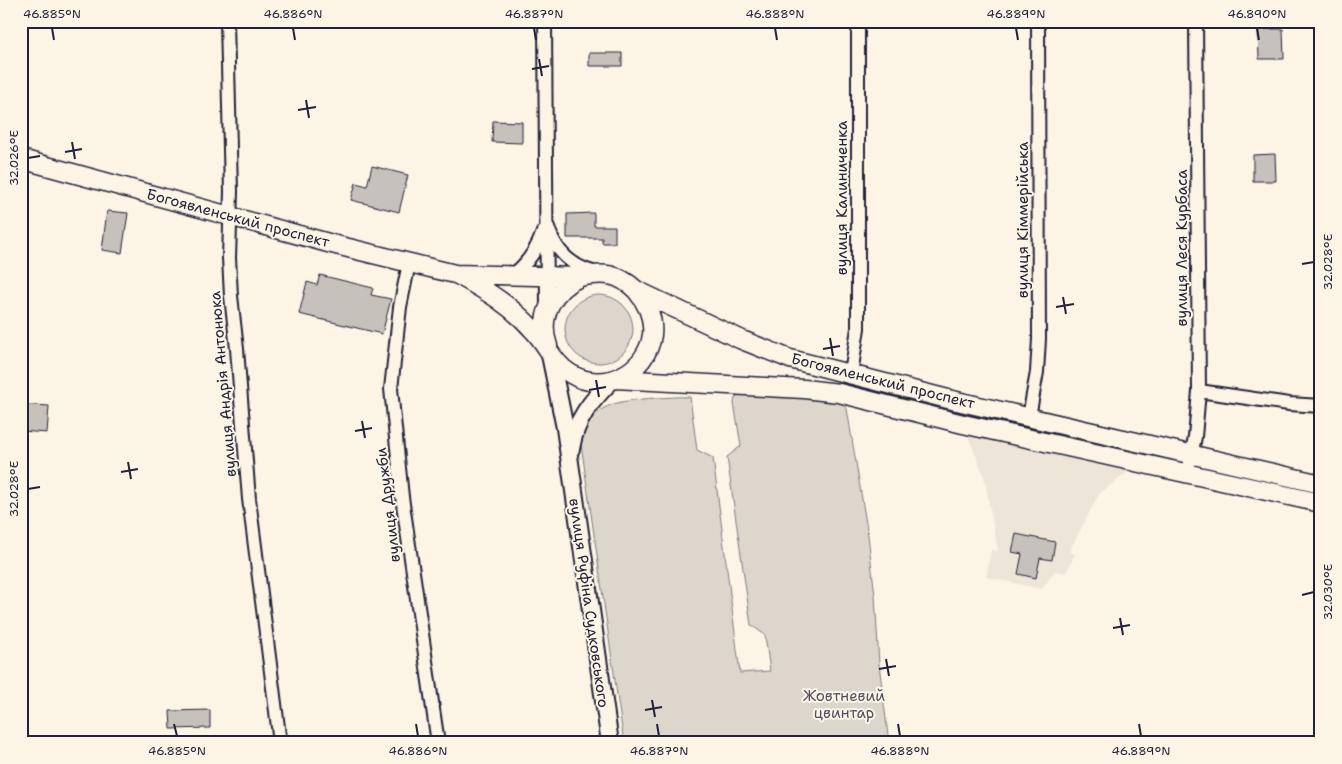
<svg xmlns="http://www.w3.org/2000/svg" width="1342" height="764" viewBox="0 0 1342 764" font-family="'Shantell Sans',sans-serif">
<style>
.built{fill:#ece5d8}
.green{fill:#dcd6cc;stroke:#7f7c84}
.building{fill:#c6c1bb;stroke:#22223b}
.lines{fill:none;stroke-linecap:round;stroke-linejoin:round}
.minor-casing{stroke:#22223b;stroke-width:16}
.tertiary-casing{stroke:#22223b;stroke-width:20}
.secondary-casing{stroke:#22223b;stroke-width:21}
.minor{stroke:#fcf5e5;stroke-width:12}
.tertiary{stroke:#fcf5e5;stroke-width:16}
.secondary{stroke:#fcf5e5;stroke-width:18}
.ticks{fill:none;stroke:#22223b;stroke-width:2}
.labels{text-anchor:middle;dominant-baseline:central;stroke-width:4;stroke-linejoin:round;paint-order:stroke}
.street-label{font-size:15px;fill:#22223b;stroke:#fcf5e5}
.park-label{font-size:15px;fill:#504f5f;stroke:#fcf5e5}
.neatline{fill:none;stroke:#22223b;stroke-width:2}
.ticks-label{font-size:12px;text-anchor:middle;fill:#22223b}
</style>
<rect width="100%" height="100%" fill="#fcf5e5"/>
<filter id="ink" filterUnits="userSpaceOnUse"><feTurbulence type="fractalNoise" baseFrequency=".02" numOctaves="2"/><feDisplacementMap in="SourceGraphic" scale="10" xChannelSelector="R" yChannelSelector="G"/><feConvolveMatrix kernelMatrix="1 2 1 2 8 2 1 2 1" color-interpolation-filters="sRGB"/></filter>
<g filter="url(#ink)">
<!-- built -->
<path class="built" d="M 966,431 L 1129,471 L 1099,494 L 1069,552 L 1075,554 L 1066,573 L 1055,571 L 1042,589 L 986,577 L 991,550 L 998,551 L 984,476 Z"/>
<!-- green -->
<path class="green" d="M565 329a34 34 0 1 1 68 0a34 34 0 1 1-68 0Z
M 805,393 L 843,402 L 847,409 L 868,535 L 875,596 L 879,664 L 889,743 L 624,743 L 581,444 C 588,402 620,401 655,398 C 666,398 679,396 690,397 L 697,450 L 713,458 L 740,673 L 770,671 L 765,635 L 751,625 L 727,457 L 741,446 L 734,403 L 735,398 L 740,394 Z"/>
<!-- building -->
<path class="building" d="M 1258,29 L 1283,29 L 1284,59 L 1259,59 Z
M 589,53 L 622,53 L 622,66 L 589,66 Z
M 493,121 L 522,122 L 522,143 L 492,142 Z
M 1275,154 L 1276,181 L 1253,181 L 1253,155 Z
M 372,166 L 408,175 L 399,212 L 351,200 L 356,183 L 367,186 Z
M 107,211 L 128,213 L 122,253 L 102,250 Z
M 594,213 L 594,226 L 615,226 L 615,243 L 602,243 L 602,238 L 567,238 L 567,214 Z
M 320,275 L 373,288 L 371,295 L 391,299 L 382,334 L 299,314 L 307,282 L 317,285 Z
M 21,404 L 49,406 L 47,433 L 21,431 Z
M 1016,534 L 1055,542 L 1052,560 L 1040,558 L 1036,578 L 1018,574 L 1022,554 L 1012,552 Z
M 210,710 L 210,728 L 171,729 L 170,711 Z"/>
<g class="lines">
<defs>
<path id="minor" d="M 227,21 L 231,192 L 229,258 L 231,296 L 237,349 L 249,499 L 280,743
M 545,21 L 547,311
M 548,227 C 555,251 572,267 596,273
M 409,263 L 400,307 L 391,389 L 402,497 L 438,743
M 513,275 C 528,263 537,250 543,232
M 851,374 L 858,328 L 858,21
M 1199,391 L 1289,404 L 1321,406
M 1029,417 L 1037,372 L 1039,339 L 1038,21
M 1187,474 L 1195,437 L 1199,391 L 1196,21"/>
<path id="tertiary" d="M 549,350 L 565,428 L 610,743
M 571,449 C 575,420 592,400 612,380"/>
<path id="secondary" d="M 21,159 L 332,244 L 455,274 L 580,277 C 603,272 618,273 636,290 L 742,340 L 790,359 L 948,399 L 1321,484
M 458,275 C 487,291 512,306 534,331 C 547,345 554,364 571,374 C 603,394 647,372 652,335 C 654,317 647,303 636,290
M 548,346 C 538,317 552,289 580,277
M 615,379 L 804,389 L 839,393 L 963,424 L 1321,503"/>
</defs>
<!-- minor casing -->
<use href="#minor" class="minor-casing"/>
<!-- tertiary casing -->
<use href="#tertiary" class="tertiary-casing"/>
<!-- secondary casing -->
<use href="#secondary" class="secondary-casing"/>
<!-- minor -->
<use href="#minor" class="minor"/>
<!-- tertiary -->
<use href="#tertiary" class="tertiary"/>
<!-- secondary -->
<use href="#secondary" class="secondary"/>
</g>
</g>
<!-- ticks -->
<path class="ticks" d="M 52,28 L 54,40M 293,28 L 295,40M 534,28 L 536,40M 775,28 L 777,40M 1016,28 L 1018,40M 1257,28 L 1259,40M 539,59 L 542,76M 532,69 L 549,66M 306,100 L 309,118M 298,110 L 316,107M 72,142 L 75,159M 65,152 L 82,149M 28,158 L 40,156M 1302,264 L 1314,262M 1063,297 L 1066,314M 1056,307 L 1074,304M 830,338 L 833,356M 823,349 L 840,346M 596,380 L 599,397M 589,390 L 606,387M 362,421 L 365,438M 355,431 L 372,428M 128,462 L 131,479M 121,472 L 138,469M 28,489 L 40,487M 1302,595 L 1314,592M 1120,618 L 1123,635M 1113,628 L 1130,625M 886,659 L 889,676M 879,669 L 896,666M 652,700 L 655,717M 645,710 L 662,707M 174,724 L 177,736M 416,724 L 418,736M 657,724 L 659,736M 898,724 L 900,736M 1139,724 L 1141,736"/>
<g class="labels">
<!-- street labels -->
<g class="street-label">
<text transform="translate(842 198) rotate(-90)">вулиця Калиниченка</text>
<text transform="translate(238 218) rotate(15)">Богоявленський проспект</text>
<text transform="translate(1023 220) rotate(-90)">вулиця Кіммерійська</text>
<text transform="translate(1182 248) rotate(-90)">вулиця Леся Курбаса</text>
<text transform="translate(883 381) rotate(14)">Богоявленський проспект</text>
<text transform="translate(223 384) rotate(-95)">вулиця Андрія Антонюка</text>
<text transform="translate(388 505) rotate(-97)">вулиця Дружби</text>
<text transform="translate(589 603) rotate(82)">вулиця Руфіна Судковського</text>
</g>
<!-- park labels -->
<g class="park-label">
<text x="844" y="696">Жовтневий<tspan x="844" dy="17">цвинтар</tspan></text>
</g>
</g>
<!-- margin -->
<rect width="1342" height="764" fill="none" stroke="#fcf5e5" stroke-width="55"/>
<rect x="28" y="28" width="1286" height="708" class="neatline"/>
<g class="ticks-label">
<text x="52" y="18">46.885°N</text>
<text x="293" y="18">46.886°N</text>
<text x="534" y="18">46.887°N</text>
<text x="775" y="18">46.888°N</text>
<text x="1016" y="18">46.889°N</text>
<text x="1257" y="18">46.890°N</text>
<text transform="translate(14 158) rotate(-90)" y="4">32.026°E</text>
<text transform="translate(1328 262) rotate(-90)" y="4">32.028°E</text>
<text transform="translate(14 489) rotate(-90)" y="4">32.028°E</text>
<text transform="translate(1328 592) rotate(-90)" y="4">32.030°E</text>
<text x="177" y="755">46.885°N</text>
<text x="418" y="755">46.886°N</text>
<text x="659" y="755">46.887°N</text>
<text x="900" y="755">46.888°N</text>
<text x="1141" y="755">46.889°N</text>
</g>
</svg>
